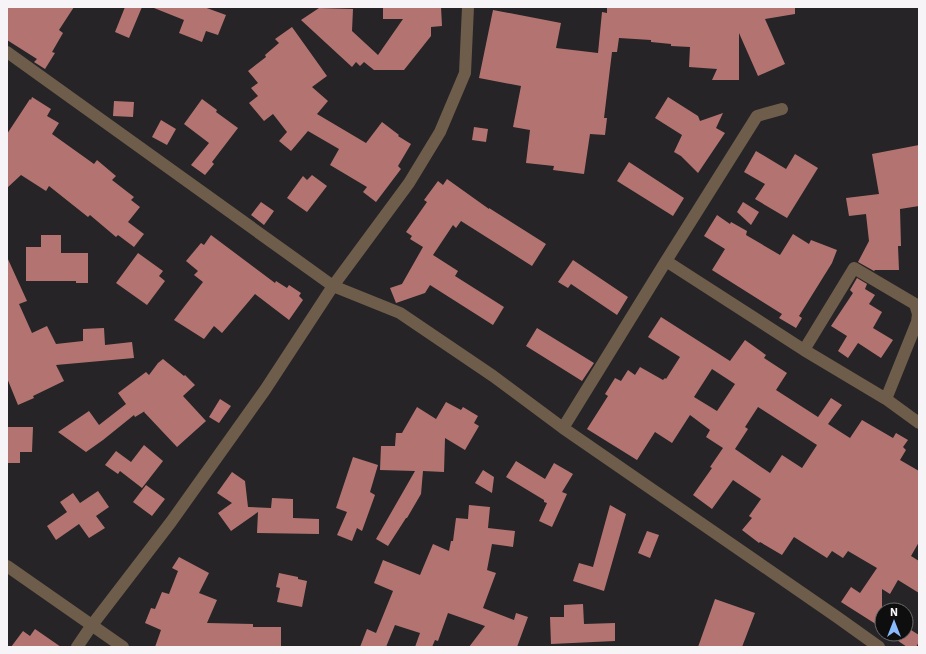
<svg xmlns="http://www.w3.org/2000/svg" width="926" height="654" viewBox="0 0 926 654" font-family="'IBM Plex Sans',sans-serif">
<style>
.building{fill:#b37471;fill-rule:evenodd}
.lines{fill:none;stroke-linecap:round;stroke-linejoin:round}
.minor{stroke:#6f5d4b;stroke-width:12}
</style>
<rect width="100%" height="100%" fill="#262427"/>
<!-- building -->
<path class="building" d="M 7,7 L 74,7 L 59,30 L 63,33 L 52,52 L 55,53 L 45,69 L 34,62 L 37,59 L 7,40 Z
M 125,7 L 142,7 L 129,38 L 115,32 Z
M 154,7 L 204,7 L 226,15 L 218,35 L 206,31 L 202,42 L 179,33 L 184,20 L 154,8 Z
M 383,7 L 441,7 L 442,26 L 431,27 L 431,36 L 404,70 L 374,70 L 364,62 L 360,66 L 356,62 L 352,67 L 301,20 L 319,8 L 353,9 L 352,31 L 378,55 L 403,19 L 383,19 Z
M 607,7 L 795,7 L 795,14 L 765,19 L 785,64 L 758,76 L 739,33 L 739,80 L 712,80 L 717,69 L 689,67 L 690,47 L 671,46 L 671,44 L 651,42 L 651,40 L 619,38 L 617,52 L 612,52 L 604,118 L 607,118 L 605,135 L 590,134 L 584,174 L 553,170 L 554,166 L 526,163 L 530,130 L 513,127 L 521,86 L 479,78 L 493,10 L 561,23 L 556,48 L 598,53 L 602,12 L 607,13 Z
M 292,27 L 327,76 L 312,87 L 328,101 L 317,114 L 366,143 L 382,122 L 399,135 L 398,136 L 411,144 L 398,166 L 401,169 L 376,202 L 363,192 L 367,187 L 330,165 L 339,149 L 308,131 L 291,151 L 279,141 L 287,132 L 273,114 L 264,121 L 249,103 L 258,96 L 251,88 L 258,83 L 248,71 L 266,57 L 265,55 L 279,43 L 275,39 Z
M 32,97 L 51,109 L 47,116 L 59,123 L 52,134 L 94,164 L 97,160 L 116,176 L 112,180 L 134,197 L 131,200 L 140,207 L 128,222 L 144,234 L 134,247 L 118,235 L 116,237 L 90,215 L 88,217 L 49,186 L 46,191 L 21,175 L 7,188 L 7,134 L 30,99 L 31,100 Z
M 668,97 L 698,116 L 700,121 L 723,113 L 716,128 L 725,133 L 698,173 L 681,156 L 674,152 L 682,135 L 655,118 Z
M 202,99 L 217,110 L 216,112 L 238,128 L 212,162 L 214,164 L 205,175 L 191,165 L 209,143 L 184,124 Z
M 114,101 L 134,102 L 133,117 L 113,116 Z
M 161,120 L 176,129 L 167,145 L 152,137 Z
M 474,127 L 488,129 L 486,142 L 472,140 Z
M 919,145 L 919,206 L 900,209 L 901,246 L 898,246 L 899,270 L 875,270 L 874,271 L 858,262 L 869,241 L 866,214 L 849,216 L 846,198 L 879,194 L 872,154 Z
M 756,151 L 786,169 L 795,154 L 818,168 L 787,218 L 755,199 L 765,184 L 744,172 Z
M 629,162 L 684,198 L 673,216 L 617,181 Z
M 312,175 L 327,186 L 307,212 L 287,198 L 303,176 L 307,180 Z
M 447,179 L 489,209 L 489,208 L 546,244 L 532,266 L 461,221 L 456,228 L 453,225 L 433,255 L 458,271 L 455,276 L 504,307 L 493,325 L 430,285 L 425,293 L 396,303 L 390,288 L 402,284 L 423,247 L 410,239 L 412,236 L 406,232 L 427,202 L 424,200 L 438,181 L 443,185 Z
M 261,202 L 274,211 L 264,225 L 251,215 Z
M 743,202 L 759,212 L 751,225 L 737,212 Z
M 717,215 L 730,224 L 731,222 L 747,231 L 746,235 L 780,255 L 793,234 L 809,244 L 811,240 L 837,250 L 832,263 L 799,316 L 802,318 L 796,328 L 779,318 L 782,314 L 712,270 L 725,249 L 704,236 Z
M 41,235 L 61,235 L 61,253 L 88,253 L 88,283 L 76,283 L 76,281 L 26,281 L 26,247 L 41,247 Z
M 211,235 L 275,283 L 276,281 L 287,288 L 289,285 L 301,293 L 299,296 L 303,300 L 289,320 L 255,294 L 222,333 L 214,326 L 204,339 L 174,320 L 203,282 L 194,275 L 198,271 L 186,261 L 201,243 L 204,245 Z
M 138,253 L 163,271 L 159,276 L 165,281 L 147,305 L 116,283 Z
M 7,257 L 27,301 L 19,304 L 32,333 L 47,326 L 56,344 L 83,341 L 83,329 L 104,328 L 105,345 L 132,342 L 134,358 L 56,365 L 64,381 L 33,396 L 34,398 L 18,405 L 7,378 Z
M 573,260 L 628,297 L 617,315 L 571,284 L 568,288 L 558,282 Z
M 857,278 L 867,284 L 865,289 L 875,295 L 869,304 L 882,312 L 873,328 L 893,340 L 881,358 L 858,343 L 848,358 L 838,351 L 847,336 L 831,326 L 853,293 L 850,290 Z
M 661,317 L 730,361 L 745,340 L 766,355 L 764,358 L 787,373 L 776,390 L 818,417 L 831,398 L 842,405 L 828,424 L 850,438 L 862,420 L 893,438 L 896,433 L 908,440 L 903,447 L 906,450 L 900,460 L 919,471 L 919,542 L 911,556 L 919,561 L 919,593 L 898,580 L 890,594 L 882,589 L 882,628 L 841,602 L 851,587 L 860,593 L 877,568 L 848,551 L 843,558 L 832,551 L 827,558 L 794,537 L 782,555 L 760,542 L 759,543 L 742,530 L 752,518 L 749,516 L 761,499 L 733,480 L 712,509 L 693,495 L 712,468 L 710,467 L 723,448 L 706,437 L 710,430 L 690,415 L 672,443 L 655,432 L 637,460 L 587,429 L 608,396 L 605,394 L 615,378 L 621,381 L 628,370 L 635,375 L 640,367 L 663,380 L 665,378 L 666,379 L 680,357 L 648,337 ZM 712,369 L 735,384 L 717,411 L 694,397 ZM 758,407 L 817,445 L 802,468 L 782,455 L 770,473 L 735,449 L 748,429 L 745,427 Z
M 537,328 L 594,363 L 582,381 L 526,346 Z
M 163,359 L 184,376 L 185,375 L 195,385 L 183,396 L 206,421 L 177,447 L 144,412 L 145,411 L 135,417 L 134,415 L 103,440 L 86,452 L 58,432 L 89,411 L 99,425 L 126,404 L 118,393 L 146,372 L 149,375 L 158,363 Z
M 220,399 L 231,406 L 219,423 L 209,417 Z
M 446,402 L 461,410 L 463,407 L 478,416 L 474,423 L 479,426 L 465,450 L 445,438 L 444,472 L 423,471 L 421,494 L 407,518 L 406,518 L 388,546 L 376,539 L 415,471 L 380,470 L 381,446 L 395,446 L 396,433 L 402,433 L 417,407 L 436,419 Z
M 7,427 L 33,427 L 32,452 L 20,452 L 20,463 L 7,463 Z
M 144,445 L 163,461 L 142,488 L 120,471 L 118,474 L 105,465 L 116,451 L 131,462 Z
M 353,457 L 378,465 L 370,492 L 375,495 L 362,531 L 357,528 L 352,541 L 337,535 L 347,512 L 336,508 Z
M 516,461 L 545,479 L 554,463 L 573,474 L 562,492 L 567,494 L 552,527 L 539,521 L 547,503 L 544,502 L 544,500 L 506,477 Z
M 483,470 L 494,477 L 492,493 L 475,483 Z
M 232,472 L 245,481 L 248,507 L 271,508 L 272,498 L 293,499 L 293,518 L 319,519 L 319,534 L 257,533 L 258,512 L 231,531 L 218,513 L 232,503 L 217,493 Z
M 146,485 L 165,499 L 152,516 L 133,502 Z
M 98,491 L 109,507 L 96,516 L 105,528 L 89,538 L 79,524 L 56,540 L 47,526 L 67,512 L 60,502 L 73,493 L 80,503 Z
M 469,505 L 490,507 L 488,528 L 515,531 L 513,547 L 492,544 L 487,570 L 496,573 L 483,608 L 514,620 L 516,613 L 528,617 L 517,647 L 469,647 L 485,626 L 448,613 L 438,641 L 435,640 L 432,647 L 415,647 L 420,633 L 395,625 L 386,647 L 360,647 L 367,629 L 376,633 L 393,591 L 374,583 L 383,560 L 420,575 L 433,544 L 449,551 L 451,541 L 453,541 L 456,518 L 468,519 Z
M 610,505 L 626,514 L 604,591 L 573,581 L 579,563 L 593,567 Z
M 647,531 L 659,535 L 650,558 L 638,553 Z
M 179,557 L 209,573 L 199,593 L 217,600 L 207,623 L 253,624 L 253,627 L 281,627 L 281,647 L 155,647 L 161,630 L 145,623 L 151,608 L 155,609 L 162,592 L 169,594 L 178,571 L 172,568 Z
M 279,573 L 298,577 L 298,579 L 307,581 L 302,607 L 277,602 L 280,588 L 276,587 Z
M 715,599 L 755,613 L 742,647 L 698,647 Z
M 583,604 L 584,624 L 615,623 L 615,641 L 551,644 L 550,617 L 564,617 L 564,605 Z
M 35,629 L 61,647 L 11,647 L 23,631 L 30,636 Z
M 911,630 L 919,635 L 919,642 L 916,647 L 907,647 L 888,634 L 908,634 Z"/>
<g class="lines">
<!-- minor -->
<path class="minor" d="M 7,52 L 333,286 L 400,313 L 493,376 L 563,428 L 837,617 L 879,647
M 666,261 L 804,350 L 886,399 L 919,423
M 804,350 L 854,268 L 915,304 L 918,314 L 917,322 L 886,399
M 563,428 L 666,261 L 757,116 L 782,109
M 7,566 L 123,647
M 77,647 L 92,625 L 171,522 L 265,390 L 333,286 L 409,183 L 440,132 L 465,73 L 468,7"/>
</g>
<!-- border -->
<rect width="926" height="654" fill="none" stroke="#f6f4f6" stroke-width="16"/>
<!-- north arrow -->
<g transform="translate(894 622)"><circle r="19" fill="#0f0e0f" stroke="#6b6a6b"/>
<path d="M0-3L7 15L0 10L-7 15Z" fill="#89bafc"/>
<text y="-6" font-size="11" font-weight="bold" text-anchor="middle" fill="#f6f4f6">N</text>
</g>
</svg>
